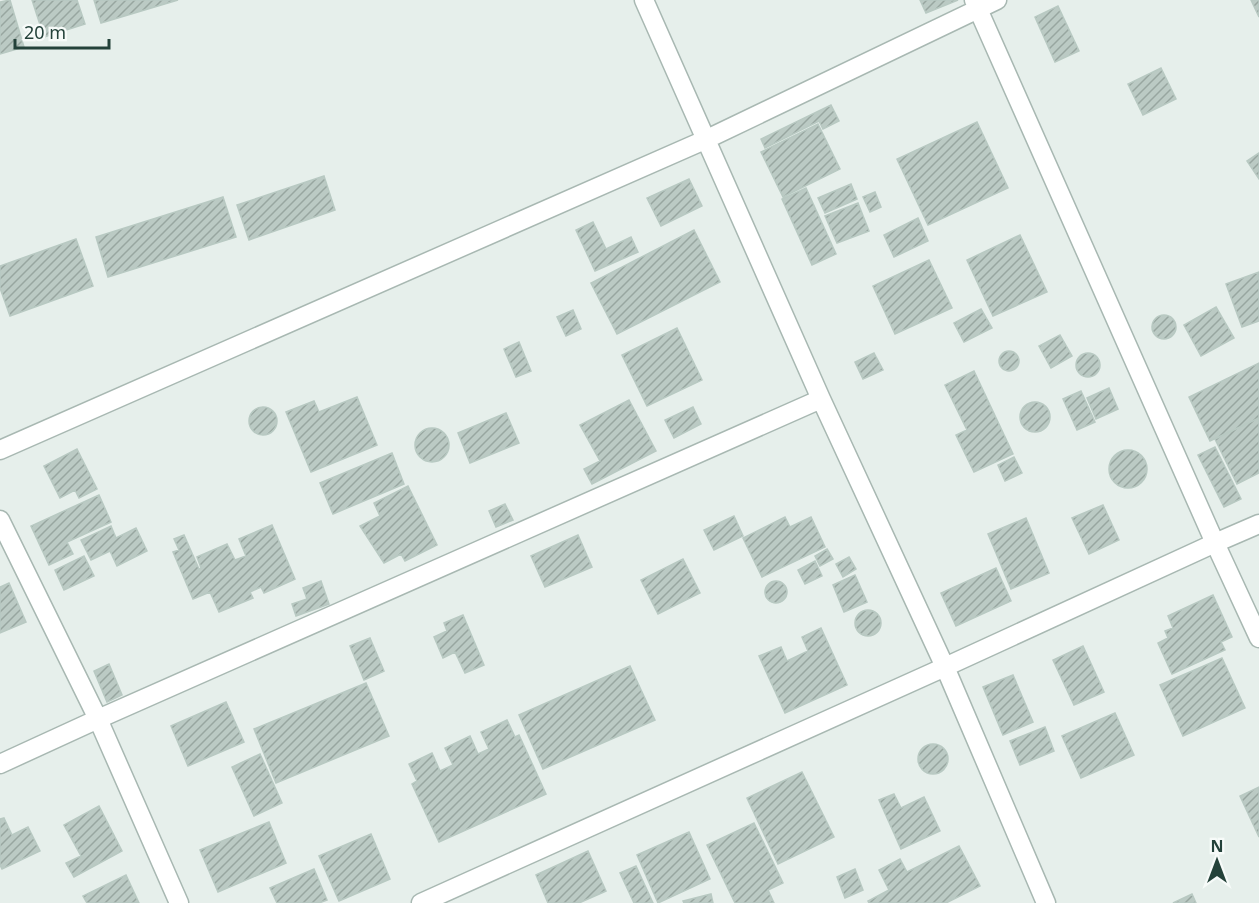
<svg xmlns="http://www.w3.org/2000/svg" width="1259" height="903" viewBox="0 0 1259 903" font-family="'Noto Sans',sans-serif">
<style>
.building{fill:url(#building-hatch);stroke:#b8c9c2;stroke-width:1.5}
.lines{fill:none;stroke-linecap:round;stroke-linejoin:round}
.minor-casing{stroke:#a8b8b2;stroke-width:21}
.minor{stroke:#fff;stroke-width:18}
</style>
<defs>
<pattern id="building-hatch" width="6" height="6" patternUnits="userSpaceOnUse" patternTransform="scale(1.5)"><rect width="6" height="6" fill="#bbcac4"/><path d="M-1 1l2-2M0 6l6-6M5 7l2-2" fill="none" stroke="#98a6a0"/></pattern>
</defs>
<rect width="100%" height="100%" fill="#e6efeb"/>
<!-- building -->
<path class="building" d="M 10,0 L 24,47 L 0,54 L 0,2 Z
M 32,0 L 77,0 L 85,24 L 44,37 Z
M 94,0 L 178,0 L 101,23 Z
M 920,0 L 958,0 L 926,13 Z
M 1251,0 L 1259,0 L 1259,17 Z
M 1058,6 L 1079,51 L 1055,62 L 1035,17 Z
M 1161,68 L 1176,99 L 1143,115 L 1128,84 Z
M 831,105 L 839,121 L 823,129 L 819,121 L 765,148 L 761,139 Z
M 977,122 L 1008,188 L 928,225 L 897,159 Z
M 818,124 L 840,169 L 783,197 L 761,152 Z
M 1259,153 L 1259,179 L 1247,161 Z
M 324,176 L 335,210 L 249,240 L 237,205 Z
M 689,179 L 702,206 L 661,226 L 647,198 Z
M 851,184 L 857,199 L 825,213 L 818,198 Z
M 806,188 L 836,254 L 812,265 L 782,199 Z
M 875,192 L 881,207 L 870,212 L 863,197 Z
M 223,197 L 236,237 L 108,277 L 96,237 Z
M 858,203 L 869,231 L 837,243 L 825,216 Z
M 918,218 L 928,241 L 894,257 L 884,235 Z
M 593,222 L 606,249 L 631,237 L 638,252 L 595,271 L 576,230 Z
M 694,230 L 720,282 L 617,334 L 591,283 Z
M 1020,235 L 1047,292 L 993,316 L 967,260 Z
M 76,239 L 93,286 L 10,316 L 0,288 L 0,266 Z
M 929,260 L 952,308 L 895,334 L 873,286 Z
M 1259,272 L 1259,321 L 1242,327 L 1226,284 Z
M 1216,307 L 1234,338 L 1201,356 L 1184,325 Z
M 981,309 L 992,328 L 964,342 L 954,323 Z
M 573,310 L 581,329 L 566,336 L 557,317 Z
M1152 327a12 12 0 1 1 24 0a12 12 0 1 1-24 0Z
M 677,328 L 702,380 L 647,406 L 622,355 Z
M 1060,335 L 1072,356 L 1051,368 L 1039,346 Z
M 519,342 L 531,371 L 516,377 L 504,349 Z
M999 361a10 10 0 1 1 20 0a10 10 0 1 1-20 0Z
M1076 365a12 12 0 1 1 24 0a12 12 0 1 1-24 0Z
M 874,353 L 883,370 L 863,379 L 855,362 Z
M 1259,363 L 1259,418 L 1210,441 L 1189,397 Z
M 974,371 L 1013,454 L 974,472 L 956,435 L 967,430 L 945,385 Z
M 1109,388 L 1118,409 L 1096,419 L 1087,398 Z
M 1081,391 L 1095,422 L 1077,430 L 1063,399 Z
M 357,397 L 377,445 L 311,472 L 286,412 L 314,401 L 319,412 Z
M 629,400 L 656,451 L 592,484 L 584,469 L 600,461 L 580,425 Z
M1020 417a15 15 0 1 1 30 0a15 15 0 1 1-30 0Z
M249 421a14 14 0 1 1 28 0a14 14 0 1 1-28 0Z
M 693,407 L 701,424 L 674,438 L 665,420 Z
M 506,413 L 519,443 L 470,463 L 458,433 Z
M 1259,418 L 1259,473 L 1237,484 L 1215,439 Z
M415 445a17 17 0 1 1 34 0a17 17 0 1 1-34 0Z
M 1215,447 L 1241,499 L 1224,507 L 1198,455 Z
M 77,449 L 97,489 L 79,498 L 75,490 L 60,498 L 44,466 Z
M1109 469a19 19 0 1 1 38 0a19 19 0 1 1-38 0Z
M 392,453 L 404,484 L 333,514 L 320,483 Z
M 1014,457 L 1022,473 L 1005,481 L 998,465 Z
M 408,486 L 437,545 L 405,561 L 401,554 L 384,563 L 360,526 L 380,516 L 374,503 Z
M 99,495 L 111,522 L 67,542 L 73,554 L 49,565 L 31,526 Z
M 505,504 L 513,520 L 496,527 L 489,511 Z
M 1103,505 L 1119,540 L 1089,554 L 1072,518 Z
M 734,516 L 743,536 L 714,550 L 704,530 Z
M 785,517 L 790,527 L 811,517 L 825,547 L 762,577 L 743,538 Z
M 1026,518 L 1049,573 L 1011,589 L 988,534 Z
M 272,525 L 295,579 L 264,593 L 261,587 L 250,592 L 253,598 L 219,612 L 210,592 L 193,599 L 173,552 L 179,550 L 174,539 L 184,535 L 199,569 L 201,568 L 197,557 L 227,544 L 235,560 L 246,556 L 239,539 Z
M 111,526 L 116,538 L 136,528 L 147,551 L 117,566 L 110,551 L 91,560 L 81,540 Z
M 578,535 L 592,567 L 545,587 L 531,556 Z
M 827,549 L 833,559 L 820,566 L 815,556 Z
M 84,556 L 94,576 L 64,590 L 55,570 Z
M 849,557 L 856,569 L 843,577 L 836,564 Z
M 683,559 L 700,593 L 658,614 L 641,580 Z
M 815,561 L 822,576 L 805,584 L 798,570 Z
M 996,568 L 1011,601 L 956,626 L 941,593 Z
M 855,575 L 867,602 L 844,612 L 833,585 Z
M 321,581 L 329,604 L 296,616 L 292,604 L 307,599 L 303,588 Z
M765 592a11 11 0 1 1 22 0a11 11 0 1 1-22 0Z
M 9,583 L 26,622 L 0,633 L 0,587 Z
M 1213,595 L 1232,637 L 1221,642 L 1225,650 L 1172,674 L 1158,643 L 1168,638 L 1165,631 L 1173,628 L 1168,616 Z
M855 623a13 13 0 1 1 26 0a13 13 0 1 1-26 0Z
M 463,615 L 484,665 L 465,673 L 455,652 L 443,658 L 434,637 L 447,631 L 444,623 Z
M 821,628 L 847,685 L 785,713 L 759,656 L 781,647 L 787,661 L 808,651 L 802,637 Z
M 370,638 L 384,671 L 364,680 L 350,646 Z
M 1083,646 L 1104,692 L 1074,705 L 1053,660 Z
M 1222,658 L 1245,708 L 1183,736 L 1160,685 Z
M 109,664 L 122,695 L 107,702 L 94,671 Z
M 630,666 L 655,720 L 543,769 L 519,715 Z
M 1013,675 L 1033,722 L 1003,735 L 983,687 Z
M 366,683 L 389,736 L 276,783 L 254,729 Z
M 226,702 L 244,742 L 188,766 L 171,726 Z
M 1115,713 L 1134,755 L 1081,778 L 1062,736 Z
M 507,720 L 515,737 L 519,735 L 546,794 L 439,842 L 412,784 L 417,781 L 409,764 L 432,753 L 440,771 L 453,765 L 445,748 L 470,736 L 478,754 L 489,749 L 481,732 Z
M 1045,727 L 1054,751 L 1020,765 L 1010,741 Z
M918 759a15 15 0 1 1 30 0a15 15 0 1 1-30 0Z
M 260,754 L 282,803 L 254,816 L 232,767 Z
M 802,772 L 834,837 L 778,864 L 747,798 Z
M 1259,787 L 1259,837 L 1240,796 Z
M 894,794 L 901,808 L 924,797 L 940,831 L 901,849 L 879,800 Z
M 99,806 L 122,851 L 74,877 L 66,863 L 81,856 L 64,825 Z
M 4,818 L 12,835 L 28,827 L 40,851 L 2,869 L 0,865 L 0,819 Z
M 269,822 L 286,863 L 218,892 L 200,850 Z
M 754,823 L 783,883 L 768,890 L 774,903 L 735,903 L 707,845 Z
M 689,832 L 710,879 L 658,903 L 637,855 Z
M 371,834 L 390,879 L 339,901 L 319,856 Z
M 959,846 L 980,886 L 946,903 L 869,903 L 868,901 L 889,890 L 879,870 L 900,859 L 907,872 Z
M 588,851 L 606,891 L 579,903 L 548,903 L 536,875 Z
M 636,866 L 653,903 L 634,903 L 620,873 Z
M 314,869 L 327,900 L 319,903 L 277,903 L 270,888 Z
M 855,869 L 863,890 L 845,898 L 837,877 Z
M 126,875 L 139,903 L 87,903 L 83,896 Z
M 711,894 L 713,903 L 684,903 L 683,901 Z
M 1192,894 L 1196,903 L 1173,903 Z"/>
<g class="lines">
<defs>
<path id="minor" d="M 644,0 L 821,399 L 945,667 L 1046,903
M 974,0 L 1215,543 L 1259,638
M 0,450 L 707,139 L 997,0
M 0,520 L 98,719 L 179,903
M 0,764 L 98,719 L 821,399
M 421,903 L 945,667 L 1215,543 L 1259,524"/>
</defs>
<!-- minor casing -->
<use href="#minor" class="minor-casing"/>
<!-- minor -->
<use href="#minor" class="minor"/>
</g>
<!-- north arrow -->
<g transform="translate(1217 861)" stroke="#f7fbf9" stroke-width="4.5" paint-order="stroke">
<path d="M0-4.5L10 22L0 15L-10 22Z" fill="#24423a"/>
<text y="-9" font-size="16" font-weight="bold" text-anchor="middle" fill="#24423a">N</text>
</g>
<!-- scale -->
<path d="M15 39v9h94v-9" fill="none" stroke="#24423a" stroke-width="3"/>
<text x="24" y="39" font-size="18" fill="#24423a" stroke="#f7fbf9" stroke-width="4.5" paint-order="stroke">20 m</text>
</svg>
